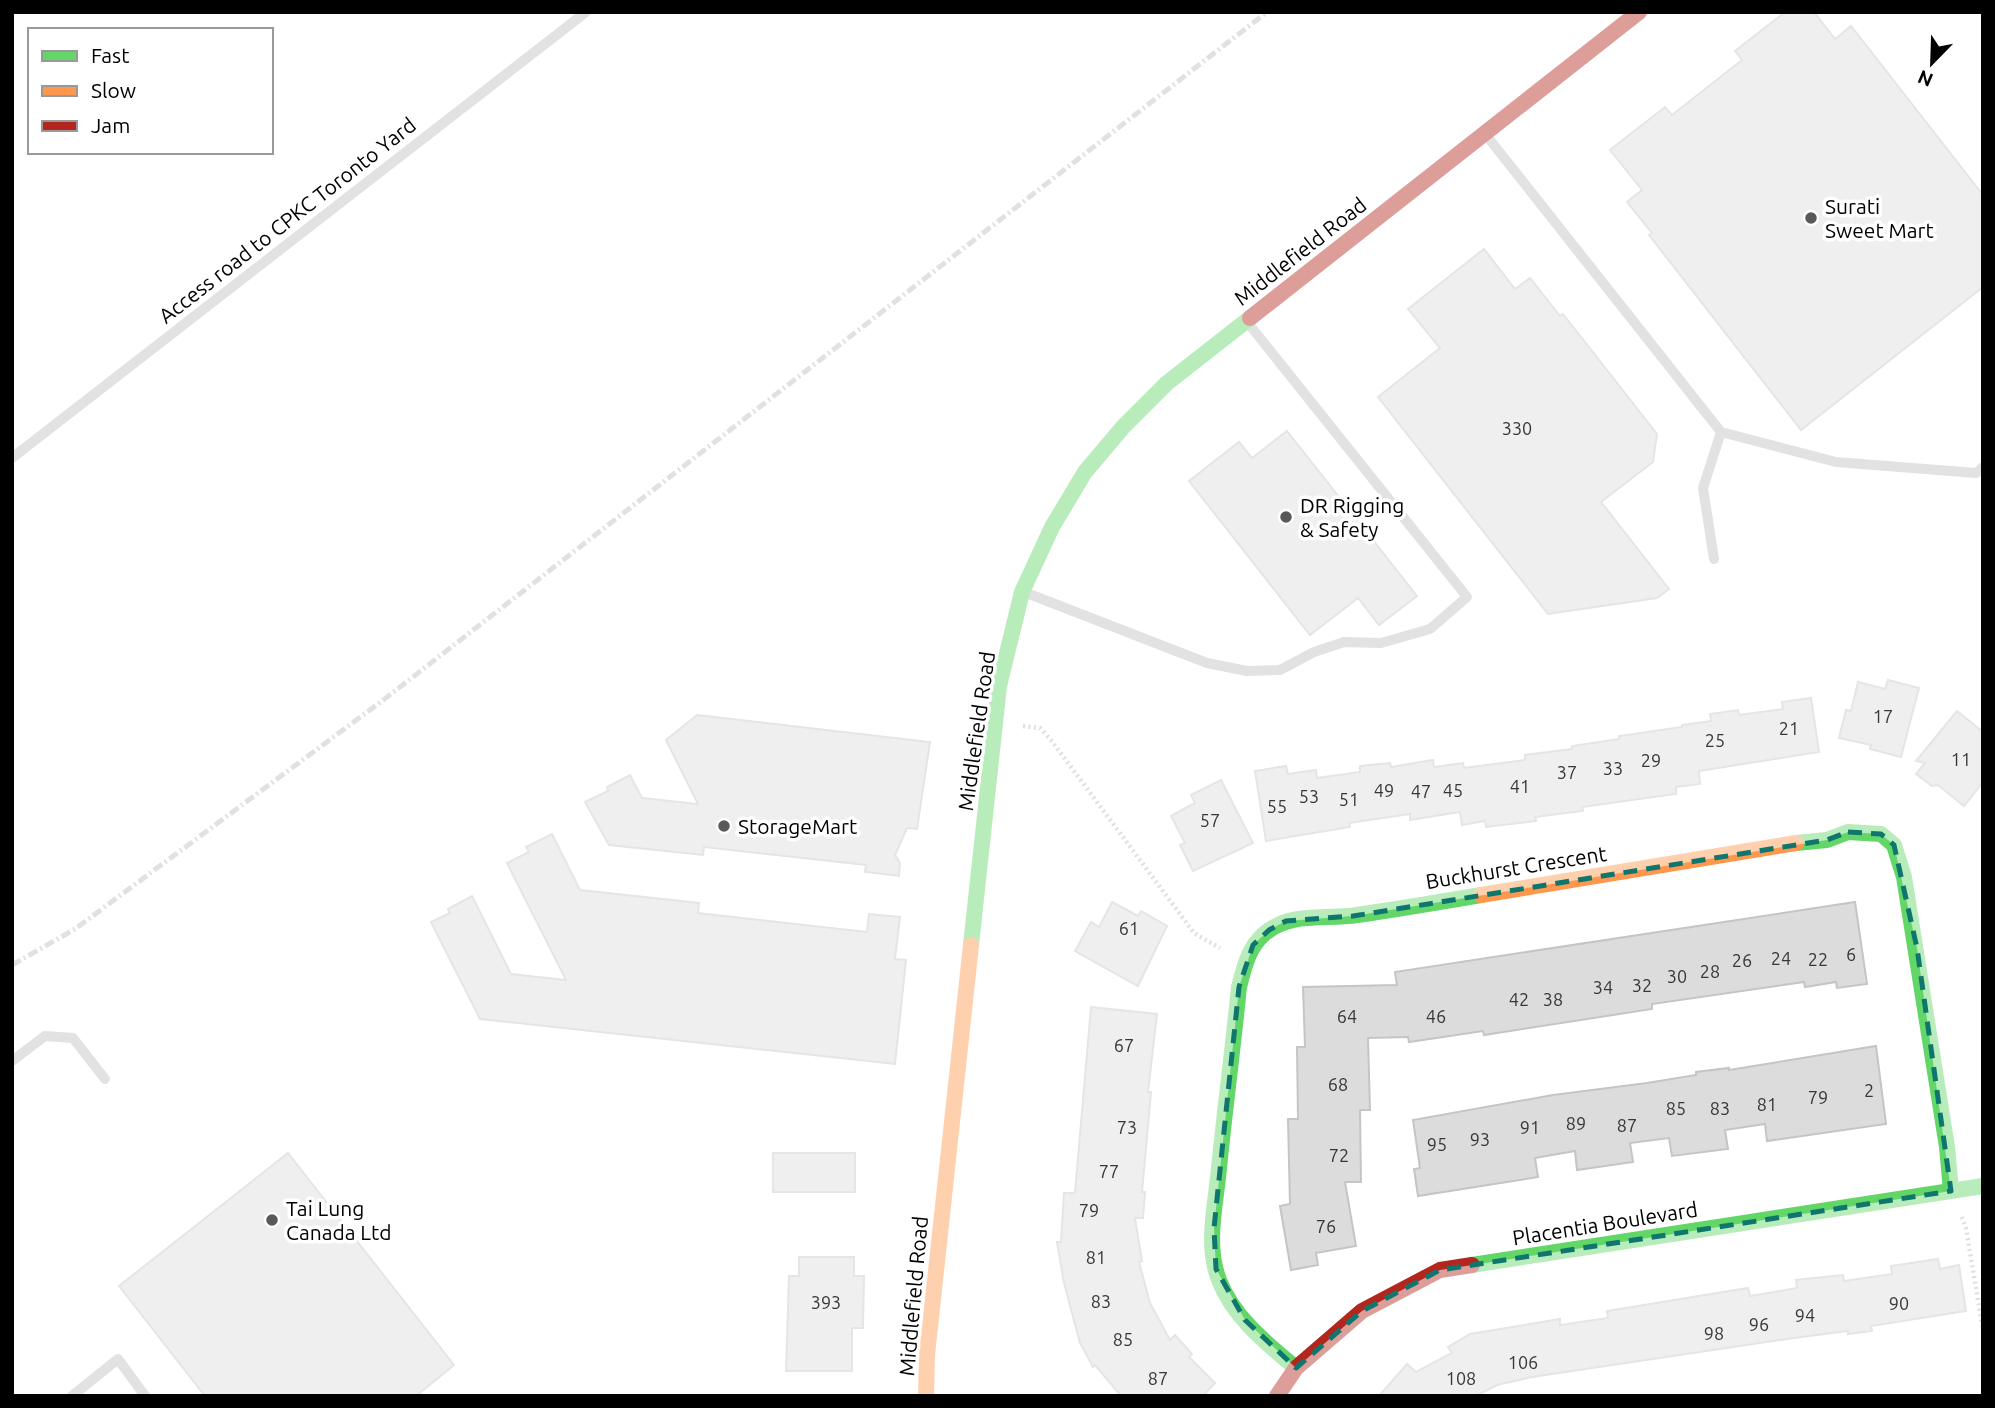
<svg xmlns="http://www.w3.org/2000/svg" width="1995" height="1408" viewBox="0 0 1995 1408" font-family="Ubuntu,sans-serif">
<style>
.building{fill:#dcdcdc;stroke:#c5c5c5;stroke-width:2}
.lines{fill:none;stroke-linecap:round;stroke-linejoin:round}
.path{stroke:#b8b8b8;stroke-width:4.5;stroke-dasharray:2 3.5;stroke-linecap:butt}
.lane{stroke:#bebebe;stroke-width:10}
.fast{stroke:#63d668;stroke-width:16}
.slow{stroke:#ff974d;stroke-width:16}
.jam{stroke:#b3261e;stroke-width:16}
.rail{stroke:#bdbdbd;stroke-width:5;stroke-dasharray:10 3.5 2 3.5;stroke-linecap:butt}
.marked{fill:none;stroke:#0f766e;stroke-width:5;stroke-dasharray:14 9;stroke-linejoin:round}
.poi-dot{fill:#595959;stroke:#fff;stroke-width:2.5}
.labels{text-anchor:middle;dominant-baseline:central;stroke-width:7;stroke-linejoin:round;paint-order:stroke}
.number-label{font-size:18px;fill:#373737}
.poi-label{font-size:21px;fill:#000;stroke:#fff;text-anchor:start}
.street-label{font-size:21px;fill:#000;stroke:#fff}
</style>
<rect width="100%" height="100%" fill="#fff"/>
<!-- building -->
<path class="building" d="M 1785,12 L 1814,12 L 1835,39 L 1851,26 L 1983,195 L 1983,287 L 1801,430 L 1649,235 L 1652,233 L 1627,202 L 1642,190 L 1610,150 L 1665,107 L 1672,115 L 1742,60 L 1735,51 Z
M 1484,249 L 1515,289 L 1530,278 L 1560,316 L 1563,314 L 1657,434 L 1653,462 L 1601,502 L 1669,589 L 1657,598 L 1548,614 L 1378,397 L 1440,348 L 1408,309 Z
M 1287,431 L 1417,596 L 1379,625 L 1358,598 L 1310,635 L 1189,481 L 1239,442 L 1252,458 Z
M 1888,680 L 1919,688 L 1901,757 L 1870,749 L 1871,745 L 1839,738 L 1846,710 L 1851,711 L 1858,682 L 1885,689 Z
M 1811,698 L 1819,752 L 1699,771 L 1700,784 L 1676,787 L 1676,794 L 1582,807 L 1583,811 L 1535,817 L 1536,821 L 1486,827 L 1485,821 L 1462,825 L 1460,812 L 1410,820 L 1410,814 L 1349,823 L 1350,827 L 1266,841 L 1255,771 L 1286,766 L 1288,774 L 1316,770 L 1317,778 L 1360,772 L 1360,766 L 1390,763 L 1391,767 L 1433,760 L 1434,767 L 1463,763 L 1464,768 L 1525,760 L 1525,755 L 1572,749 L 1572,746 L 1619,739 L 1619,736 L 1682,727 L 1682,725 L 1711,721 L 1710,714 L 1738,710 L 1739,715 L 1783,709 L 1782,702 Z
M 1957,711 L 1983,732 L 1983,782 L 1964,806 L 1938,785 L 1932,786 L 1916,774 L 1925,763 L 1916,761 Z
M 697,715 L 930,742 L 917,829 L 907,828 L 895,855 L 900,863 L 899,876 L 865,872 L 866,865 L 704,847 L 703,855 L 609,845 L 585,802 L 608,791 L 607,787 L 630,775 L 642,798 L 698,804 L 666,740 Z
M 1221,780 L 1253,843 L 1193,871 L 1180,845 L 1185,843 L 1171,816 L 1195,803 L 1191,795 Z
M 552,834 L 580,890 L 699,903 L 698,913 L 867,932 L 869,914 L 900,917 L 895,959 L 906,960 L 895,1064 L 480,1019 L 431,922 L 450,913 L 448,909 L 472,896 L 511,974 L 566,980 L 507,863 L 529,852 L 526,847 Z
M 1112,902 L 1138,916 L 1141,911 L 1167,926 L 1138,986 L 1075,951 L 1091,922 L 1099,927 Z
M 1855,902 L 1867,984 L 1837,988 L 1836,982 L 1805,987 L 1804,982 L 1652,1004 L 1652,1009 L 1484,1035 L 1483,1031 L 1409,1042 L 1408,1037 L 1368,1038 L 1370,1110 L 1360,1110 L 1361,1182 L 1345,1182 L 1356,1246 L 1316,1253 L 1318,1265 L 1291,1270 L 1280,1206 L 1290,1204 L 1288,1119 L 1298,1119 L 1297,1047 L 1305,1047 L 1303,987 L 1397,985 L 1395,972 Z
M 1091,1007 L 1157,1014 L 1148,1092 L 1151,1092 L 1142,1192 L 1145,1192 L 1143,1218 L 1135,1218 L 1142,1261 L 1139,1262 L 1150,1303 L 1170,1340 L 1175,1335 L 1192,1354 L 1189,1357 L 1215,1383 L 1203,1396 L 1121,1396 L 1095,1365 L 1093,1367 L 1080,1343 L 1064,1283 L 1057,1242 L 1061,1242 L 1064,1193 L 1075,1193 Z
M 1876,1046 L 1886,1124 L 1767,1141 L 1765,1124 L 1725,1130 L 1728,1149 L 1672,1156 L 1669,1138 L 1630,1143 L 1633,1162 L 1577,1170 L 1575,1151 L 1535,1158 L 1538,1177 L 1418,1196 L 1414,1169 L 1420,1168 L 1413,1120 L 1553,1095 L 1647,1083 L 1696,1075 L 1696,1072 L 1729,1068 L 1729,1070 Z
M 288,1153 L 454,1365 L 416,1396 L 205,1396 L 119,1286 Z
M 773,1153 L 855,1153 L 855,1192 L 773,1192 Z
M 799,1257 L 854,1257 L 854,1276 L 864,1276 L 863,1328 L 852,1328 L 852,1371 L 786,1371 L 789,1276 L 799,1276 Z
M 1938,1259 L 1940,1269 L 1959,1265 L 1966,1311 L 1871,1326 L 1872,1331 L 1848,1334 L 1848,1331 L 1794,1338 L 1532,1377 L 1497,1385 L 1476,1396 L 1379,1396 L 1407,1364 L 1416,1372 L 1452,1353 L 1448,1347 L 1470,1334 L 1560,1319 L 1560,1325 L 1608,1318 L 1607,1311 L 1748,1288 L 1750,1296 L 1797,1288 L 1796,1280 L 1843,1275 L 1844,1281 L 1892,1274 L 1891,1266 Z"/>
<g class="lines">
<!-- path -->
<path class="path" d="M 1023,726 L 1040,728 L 1051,740 L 1194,933 L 1220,948
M 1962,1217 L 1966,1228 L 1983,1330"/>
<!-- lane -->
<path class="lane" d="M 1486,135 L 1721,432 L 1836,462 L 1976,473 L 1983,467
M 12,458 L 586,12
M 1714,559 L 1703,488 L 1721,432
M 1024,592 L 1207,663 L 1247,671 L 1280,670 L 1314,652 L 1344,642 L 1381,643 L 1430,629 L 1467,597 L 1248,323
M 12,1061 L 45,1036 L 73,1038 L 105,1079
M 72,1396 L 118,1359 L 145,1396"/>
<!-- fast -->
<path class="fast" d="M 1796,843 L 1827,840 L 1848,832 L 1881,834 L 1894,845 L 1904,877 L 1947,1147 L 1951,1191
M 971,945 L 999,686 L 1022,592 L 1052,527 L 1085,472 L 1123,427 L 1167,383 L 1250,318
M 1472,1265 L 1983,1186
M 1296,1368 C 1267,1344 1233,1317 1219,1280 C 1205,1245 1216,1204 1219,1168 C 1225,1108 1233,1048 1239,987 C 1244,968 1248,948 1264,934 C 1291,911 1325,920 1357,915 C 1399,909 1440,902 1481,895"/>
<!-- slow -->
<path class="slow" d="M 1481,895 L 1796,843
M 926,1396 L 927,1355 L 971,945"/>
<!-- jam -->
<path class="jam" d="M 1250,318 L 1639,12
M 1277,1396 L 1296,1368 L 1362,1311 L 1440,1270 L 1472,1265"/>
<!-- rail -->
<path class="rail" d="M 12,965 L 75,929 L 382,701 L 1267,12"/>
</g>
<!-- marked area -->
<path d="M0 0H1995V1408H0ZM 1848,832 L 1881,834 L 1894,845 L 1917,948 L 1951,1191 L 1440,1270 L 1362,1311 L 1296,1368 L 1245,1320 L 1216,1269 L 1214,1228 L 1239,987 L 1253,945 L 1269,930 L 1286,921 L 1353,916 L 1827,840 Z" fill="#fff" fill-opacity=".55" fill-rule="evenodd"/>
<path class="marked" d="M 1848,832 L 1881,834 L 1894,845 L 1917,948 L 1951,1191 L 1440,1270 L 1362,1311 L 1296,1368 L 1245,1320 L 1216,1269 L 1214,1228 L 1239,987 L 1253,945 L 1269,930 L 1286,921 L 1353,916 L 1827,840 Z"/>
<!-- markers -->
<g class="poi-dot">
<circle cx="1811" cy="218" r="7"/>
<circle cx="1286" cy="517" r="7"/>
<circle cx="724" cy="826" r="7"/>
<circle cx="272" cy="1220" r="7"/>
</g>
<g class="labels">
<!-- number labels -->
<g class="number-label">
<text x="1517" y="428">330</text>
<text x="1883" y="716">17</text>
<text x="1789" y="728">21</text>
<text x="1715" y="740">25</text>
<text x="1961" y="759">11</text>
<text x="1651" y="760">29</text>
<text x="1613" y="768">33</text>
<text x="1567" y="772">37</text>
<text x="1520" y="786">41</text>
<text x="1384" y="790">49</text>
<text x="1453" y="790">45</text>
<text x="1421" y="791">47</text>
<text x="1309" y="796">53</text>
<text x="1349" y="799">51</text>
<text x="1277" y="806">55</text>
<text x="1210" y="820">57</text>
<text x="1129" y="928">61</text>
<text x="1851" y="954">6</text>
<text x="1781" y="958">24</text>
<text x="1818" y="959">22</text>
<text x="1742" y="960">26</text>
<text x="1710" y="971">28</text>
<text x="1677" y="976">30</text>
<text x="1642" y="985">32</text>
<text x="1603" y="987">34</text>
<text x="1519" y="999">42</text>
<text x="1553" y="999">38</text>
<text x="1347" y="1016">64</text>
<text x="1436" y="1016">46</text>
<text x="1124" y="1045">67</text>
<text x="1338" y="1084">68</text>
<text x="1869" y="1090">2</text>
<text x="1818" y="1097">79</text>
<text x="1767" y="1104">81</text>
<text x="1676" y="1108">85</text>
<text x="1720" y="1108">83</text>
<text x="1576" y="1123">89</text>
<text x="1627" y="1125">87</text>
<text x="1127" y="1127">73</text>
<text x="1530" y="1127">91</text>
<text x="1480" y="1139">93</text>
<text x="1437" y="1144">95</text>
<text x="1339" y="1155">72</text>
<text x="1109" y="1171">77</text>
<text x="1089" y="1210">79</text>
<text x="1326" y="1226">76</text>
<text x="1096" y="1257">81</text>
<text x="1101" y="1301">83</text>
<text x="826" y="1302">393</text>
<text x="1899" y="1303">90</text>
<text x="1805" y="1315">94</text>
<text x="1759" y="1324">96</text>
<text x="1714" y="1333">98</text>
<text x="1123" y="1339">85</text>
<text x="1523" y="1362">106</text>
<text x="1158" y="1378">87</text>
<text x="1461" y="1378">108</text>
</g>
<!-- poi labels -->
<g class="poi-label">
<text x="1825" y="206">Surati<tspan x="1825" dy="24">Sweet Mart</tspan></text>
<text x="1300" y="505">DR Rigging<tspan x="1300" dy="24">&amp; Safety</tspan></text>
<text x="738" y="826">StorageMart</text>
<text x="286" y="1208">Tai Lung<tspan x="286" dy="24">Canada Ltd</tspan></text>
</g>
<!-- street labels -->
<g class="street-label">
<text transform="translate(287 220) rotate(-38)">Access road to CPKC Toronto Yard</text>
<text transform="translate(1300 251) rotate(-38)">Middlefield Road</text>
<text transform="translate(976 731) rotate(-82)">Middlefield Road</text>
<text transform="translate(1516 867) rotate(-9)">Buckhurst Crescent</text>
<text transform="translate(1605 1223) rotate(-9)">Placentia Boulevard</text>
<text transform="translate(913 1296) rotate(-85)">Middlefield Road</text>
</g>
</g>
<!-- border -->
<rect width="1995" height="1408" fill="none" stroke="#000000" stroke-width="28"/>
<!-- legend -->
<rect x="28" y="28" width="245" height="126" fill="#ffffff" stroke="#999999" stroke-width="2"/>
<rect x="42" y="51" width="35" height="10" fill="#63d668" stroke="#999999" stroke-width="2"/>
<text x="91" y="63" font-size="21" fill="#000000">Fast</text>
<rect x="42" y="86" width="35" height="10" fill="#ff974d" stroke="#999999" stroke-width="2"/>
<text x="91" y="98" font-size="21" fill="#000000">Slow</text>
<rect x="42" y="121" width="35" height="10" fill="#b3261e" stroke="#999999" stroke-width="2"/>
<text x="91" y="133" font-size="21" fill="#000000">Jam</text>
<!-- north arrow -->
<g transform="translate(1932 63) rotate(203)" stroke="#ffffff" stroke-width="5" paint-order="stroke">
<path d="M0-5L12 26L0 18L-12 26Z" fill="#000000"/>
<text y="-10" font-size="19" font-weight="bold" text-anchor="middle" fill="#000000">N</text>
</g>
</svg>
